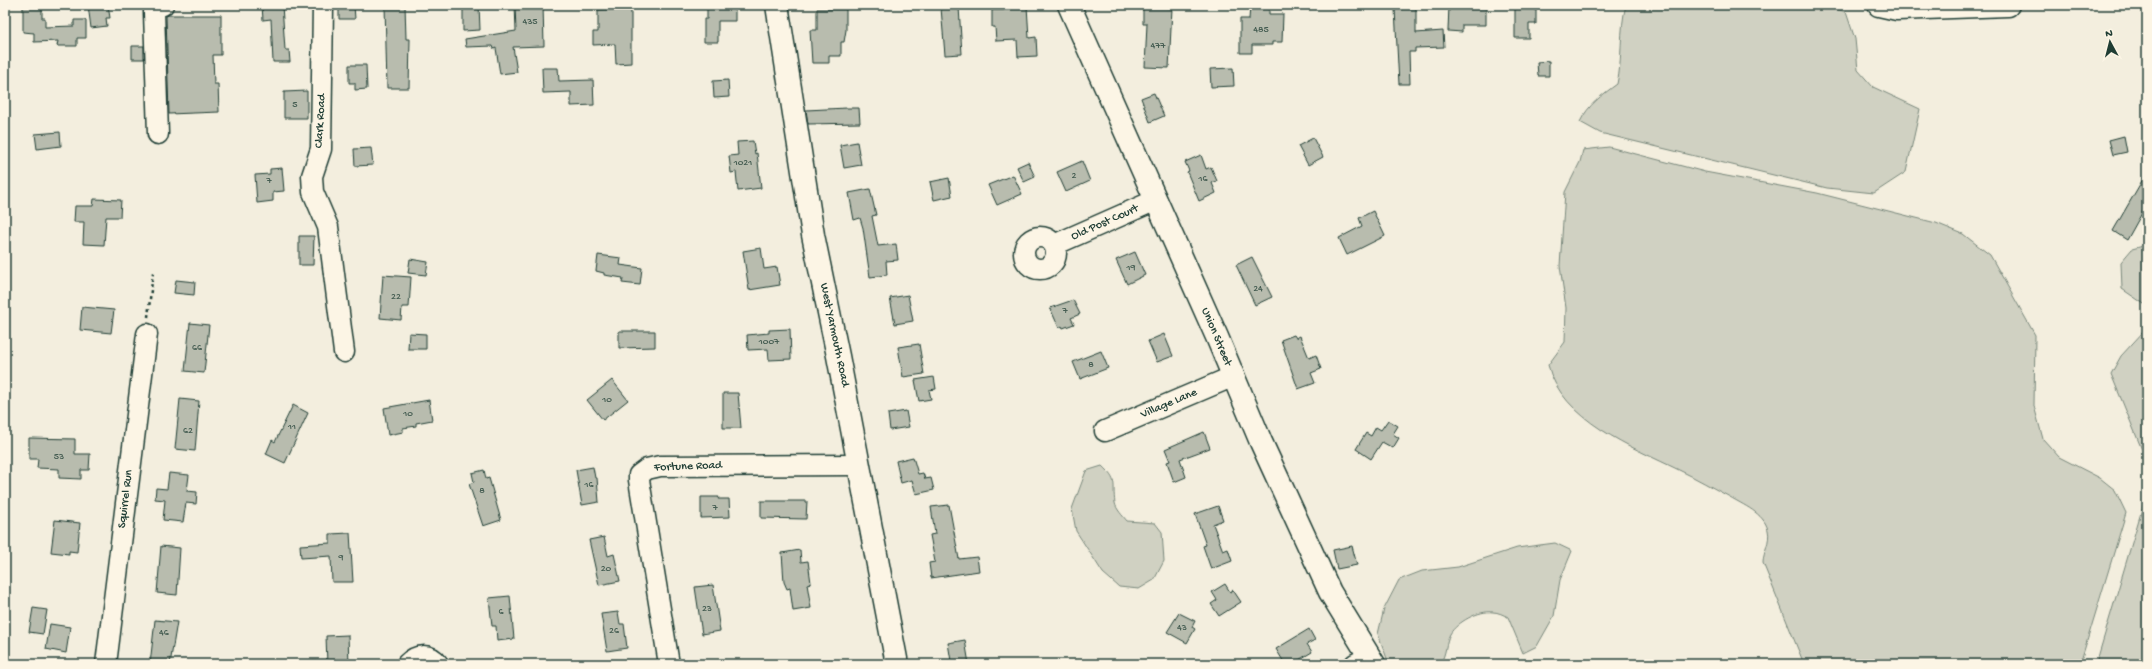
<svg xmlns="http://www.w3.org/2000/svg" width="2152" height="669" viewBox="0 0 2152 669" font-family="'Gochi Hand',sans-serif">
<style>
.green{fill:#d0d1c2;stroke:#78877b}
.building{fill:#b8bcae;stroke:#1f3d34}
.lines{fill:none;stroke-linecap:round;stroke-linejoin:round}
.minor-casing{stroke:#1f3d34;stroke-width:23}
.major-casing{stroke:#1f3d34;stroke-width:25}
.path{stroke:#1f3d34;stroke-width:2.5;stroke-dasharray:3 3;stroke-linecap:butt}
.minor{stroke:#fcf5e5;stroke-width:20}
.major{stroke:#fcf5e5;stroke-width:22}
.labels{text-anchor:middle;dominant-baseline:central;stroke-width:3;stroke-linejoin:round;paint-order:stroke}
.number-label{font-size:10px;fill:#455d52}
.street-label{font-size:12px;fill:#1f3d34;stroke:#fcf5e5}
</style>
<rect width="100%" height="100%" fill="#f3eede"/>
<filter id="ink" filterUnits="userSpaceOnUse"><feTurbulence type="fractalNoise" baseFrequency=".025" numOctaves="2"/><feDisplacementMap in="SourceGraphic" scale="8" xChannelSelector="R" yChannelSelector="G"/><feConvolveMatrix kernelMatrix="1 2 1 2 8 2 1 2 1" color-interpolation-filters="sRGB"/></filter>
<g filter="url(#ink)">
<!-- green -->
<path class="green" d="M 1626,5 L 1822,5 L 1846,12 L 1855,39 L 1858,70 L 1873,87 L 1920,109 L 1906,172 L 1874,193 L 1827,188 L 1600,133 L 1580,122 C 1588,105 1602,95 1617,84 C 1623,58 1619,31 1626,5 Z
M 1609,147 L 1705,172 L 1817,193 L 1936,223 L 1963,234 L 1990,255 L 2035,335 L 2034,406 L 2043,439 L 2059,457 L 2100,478 L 2115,490 L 2126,513 L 2080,664 L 1804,664 L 1763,563 C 1763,552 1771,541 1768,530 C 1764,513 1743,505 1730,497 C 1713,488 1696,478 1679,470 C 1632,447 1562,420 1548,365 L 1565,342 L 1566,308 L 1560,266 L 1565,192 L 1580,162 L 1583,150 Z
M 2147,245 L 2147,306 L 2122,289 L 2121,262 L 2132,249 Z
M 2147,320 L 2147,462 L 2111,374 L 2121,356 L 2144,331 Z
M 2147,465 L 2147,664 L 2096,664 L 2145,499 Z
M 1102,466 C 1119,482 1112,483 1115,503 C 1116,509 1123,516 1127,521 L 1155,523 L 1162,532 L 1164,561 L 1154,580 L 1139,589 L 1119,587 L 1103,573 L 1076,531 L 1072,509 L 1086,471 Z
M 1555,543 L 1572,551 L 1560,580 L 1554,616 L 1537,646 L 1523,653 L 1508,617 C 1504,615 1498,612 1493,612 C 1479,610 1457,622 1450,634 C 1445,643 1447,653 1440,664 L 1389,664 L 1378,634 L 1384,609 L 1399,580 L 1422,571 L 1458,567 L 1517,548 Z"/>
<!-- building -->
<path class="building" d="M 23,5 L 42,5 L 42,18 L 45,18 L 45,27 L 74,26 L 74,20 L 86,20 L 86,38 L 77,38 L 77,46 L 57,46 L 58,41 L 34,42 L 34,33 L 23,32 Z
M 88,5 L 108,5 L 110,18 L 106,18 L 107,26 L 91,28 Z
M 262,5 L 282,5 L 285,50 L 289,50 L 290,62 L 273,62 L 271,19 L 263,20 Z
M 339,5 L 354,5 L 355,19 L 339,19 Z
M 385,5 L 405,5 L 406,39 L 410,39 L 409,88 L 387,88 Z
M 463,5 L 479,5 L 480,30 L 463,31 Z
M 515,5 L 543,5 L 544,46 L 513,47 L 517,72 L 500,74 L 496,48 L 494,49 L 493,46 L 466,47 L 465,39 L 516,31 Z
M 707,5 L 735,5 L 735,21 L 718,21 L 718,42 L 704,42 L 704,19 L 707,19 Z
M 1449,5 L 1486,7 L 1486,25 L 1462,25 L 1462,32 L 1448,31 Z
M 1027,6 L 1029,38 L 1036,37 L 1037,56 L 1018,57 L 1017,40 L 996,41 L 995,27 L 992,27 L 992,10 L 1004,10 L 1004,7 Z
M 1143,6 L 1172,8 L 1169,68 L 1145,67 L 1147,24 L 1143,24 Z
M 1515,6 L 1536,6 L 1536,24 L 1529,24 L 1529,38 L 1515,38 Z
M 959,7 L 962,54 L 945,55 L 941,8 Z
M 1250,7 L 1269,7 L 1269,14 L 1283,14 L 1282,42 L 1272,42 L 1272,45 L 1252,45 L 1252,53 L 1240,53 L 1240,19 L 1249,19 Z
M 1416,8 L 1416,33 L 1443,31 L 1444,47 L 1415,48 L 1415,52 L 1409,52 L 1410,84 L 1399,84 L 1395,9 Z
M 631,9 L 631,63 L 616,64 L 615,44 L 593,45 L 593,32 L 598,32 L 598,10 Z
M 817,9 L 846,9 L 846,30 L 844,42 L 841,42 L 841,56 L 829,56 L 829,63 L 812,63 L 810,30 L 817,30 Z
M 169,15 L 221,15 L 221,55 L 213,55 L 214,84 L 218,84 L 219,112 L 169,114 L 166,16 Z
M 132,46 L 144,46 L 144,59 L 132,59 Z
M 1549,61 L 1549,76 L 1538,76 L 1537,62 Z
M 349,65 L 366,65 L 367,89 L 355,90 L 355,83 L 349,83 Z
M 542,68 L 558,68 L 559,81 L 593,80 L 594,105 L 571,106 L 571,92 L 543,93 Z
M 1233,68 L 1234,86 L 1211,87 L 1210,69 Z
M 728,80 L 729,97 L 714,98 L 713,81 Z
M 307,91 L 307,118 L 284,118 L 284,92 Z
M 1154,93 L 1164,116 L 1150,122 L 1141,98 Z
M 847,108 L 859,108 L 860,123 L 808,124 L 806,110 Z
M 60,132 L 61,146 L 37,149 L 35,134 Z
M 2124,136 L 2127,152 L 2113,155 L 2109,140 Z
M 1313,138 L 1323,157 L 1308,165 L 1298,146 Z
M 753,141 L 755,154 L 757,153 L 761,188 L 738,191 L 736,172 L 731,173 L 729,156 L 738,155 L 737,142 Z
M 857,142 L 861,165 L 844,168 L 840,145 Z
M 371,148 L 373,165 L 355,166 L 354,149 Z
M 1201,155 L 1206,169 L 1211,167 L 1217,181 L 1212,183 L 1216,193 L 1199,201 L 1187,172 L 1189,171 L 1185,162 Z
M 1082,161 L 1090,181 L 1066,192 L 1057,172 Z
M 1028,162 L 1035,177 L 1024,182 L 1017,167 Z
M 282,168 L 284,191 L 273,192 L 273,201 L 257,203 L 255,175 L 270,174 L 270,169 Z
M 2147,172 L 2147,204 L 2127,240 L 2113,231 Z
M 1013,175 L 1022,194 L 997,205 L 988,185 Z
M 949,178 L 952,196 L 934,200 L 930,182 Z
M 870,189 L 876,215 L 872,216 L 878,246 L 896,244 L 898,260 L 886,261 L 887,275 L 870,277 L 863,228 L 860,218 L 854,220 L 849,193 Z
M 94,199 L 121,200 L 120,217 L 106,217 L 104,245 L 83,244 L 84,222 L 74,222 L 75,206 L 93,206 Z
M 1373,211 L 1385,236 L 1347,255 L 1339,238 L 1362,226 L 1359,218 Z
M 299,236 L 314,236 L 313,265 L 299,265 Z
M 761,248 L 764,269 L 777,267 L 780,285 L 749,290 L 743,251 Z
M 1135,252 L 1145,275 L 1127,284 L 1116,260 Z
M 598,255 L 621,258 L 620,265 L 642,268 L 640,285 L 622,283 L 623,278 L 604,275 L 604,273 L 596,271 Z
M 1252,257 L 1272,297 L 1255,305 L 1236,265 Z
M 410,259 L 428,262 L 426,275 L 408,273 Z
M 383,275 L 411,277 L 409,307 L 402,307 L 401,320 L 380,318 Z
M 176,280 L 195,282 L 194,295 L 174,293 Z
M 908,295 L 913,321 L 895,324 L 890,298 Z
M 1073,300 L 1080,314 L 1071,318 L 1074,324 L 1063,328 L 1062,326 L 1059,328 L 1050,308 Z
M 82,307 L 114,310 L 111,333 L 80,330 Z
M 190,323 L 209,325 L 204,373 L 185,371 Z
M 790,329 L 791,359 L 769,360 L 768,349 L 748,350 L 747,335 L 769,333 L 769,330 Z
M 619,331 L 655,331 L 655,347 L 619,348 Z
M 409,333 L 426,334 L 426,349 L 408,349 Z
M 1164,334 L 1173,356 L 1157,362 L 1148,341 Z
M 1294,335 L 1296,338 L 1300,336 L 1309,358 L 1316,355 L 1321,369 L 1311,373 L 1315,383 L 1298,389 L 1281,340 Z
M 919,344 L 924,374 L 903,377 L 898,347 Z
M 1101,351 L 1108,368 L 1080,379 L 1073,362 Z
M 934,377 L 936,389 L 929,390 L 931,399 L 919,401 L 915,380 Z
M 612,380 L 628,400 L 603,420 L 587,400 Z
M 723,393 L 738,393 L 741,428 L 723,428 Z
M 180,399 L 199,401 L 195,451 L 175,449 Z
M 429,400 L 432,420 L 416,423 L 416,426 L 403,428 L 403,432 L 388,435 L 384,408 Z
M 293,405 L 308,413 L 285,463 L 266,454 L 272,440 L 275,442 Z
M 906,411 L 909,427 L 890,430 L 888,414 Z
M 1388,420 L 1398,426 L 1393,434 L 1399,438 L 1393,448 L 1382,442 L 1371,459 L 1356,449 L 1366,433 L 1371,436 L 1376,427 L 1381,430 Z
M 1204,432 L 1210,448 L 1180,459 L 1186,477 L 1174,482 L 1167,462 L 1170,461 L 1165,449 Z
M 29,438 L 75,439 L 75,454 L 90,454 L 89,470 L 81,470 L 81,479 L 59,478 L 59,469 L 37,468 L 38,459 L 29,459 Z
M 913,457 L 918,474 L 923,473 L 925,479 L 931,478 L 934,490 L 916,494 L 912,480 L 901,483 L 896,461 Z
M 593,467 L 595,478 L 597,478 L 599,502 L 582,505 L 576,470 Z
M 484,470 L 486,479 L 489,478 L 501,520 L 483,526 L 469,484 L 474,482 L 472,473 Z
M 169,473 L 189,475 L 187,491 L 197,492 L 196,504 L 186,503 L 183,522 L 163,520 L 165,500 L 155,499 L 156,488 L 167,489 Z
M 701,497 L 719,497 L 718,499 L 729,499 L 730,517 L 701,518 Z
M 761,501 L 807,501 L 806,519 L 761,518 Z
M 949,505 L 959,559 L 977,557 L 979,571 L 931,578 L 929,563 L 935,562 L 930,535 L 935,534 L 931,507 Z
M 1218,506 L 1223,520 L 1213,524 L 1223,551 L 1228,549 L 1232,561 L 1211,569 L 1203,546 L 1206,545 L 1195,514 Z
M 55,520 L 80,523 L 77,552 L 69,551 L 69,554 L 51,552 Z
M 350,533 L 353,582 L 332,582 L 331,556 L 301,558 L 300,545 L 330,543 L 330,534 Z
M 604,537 L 608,556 L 614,554 L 620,581 L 599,585 L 589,540 Z
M 161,546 L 180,548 L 177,595 L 157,593 Z
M 1352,546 L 1357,565 L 1337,569 L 1333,550 Z
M 800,550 L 801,562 L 808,561 L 811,583 L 807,584 L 811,608 L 793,611 L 790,588 L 787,589 L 784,582 L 782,553 Z
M 1225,584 L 1230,592 L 1233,590 L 1241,602 L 1219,616 L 1211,604 L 1217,600 L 1212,592 Z
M 713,585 L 720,631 L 702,634 L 695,587 Z
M 510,596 L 514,639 L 497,641 L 496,626 L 492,626 L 489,598 Z
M 33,608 L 47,610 L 43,634 L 29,632 Z
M 618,612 L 620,624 L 624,624 L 627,648 L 607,651 L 601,614 Z
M 1179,613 L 1195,621 L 1192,627 L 1195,629 L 1187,643 L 1167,632 Z
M 155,620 L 177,622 L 170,664 L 150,664 Z
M 50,624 L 70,627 L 66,653 L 46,649 Z
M 1309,629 L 1315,640 L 1307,644 L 1312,652 L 1292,664 L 1285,664 L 1276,649 Z
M 348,635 L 349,664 L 327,664 L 326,636 Z
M 965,640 L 969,664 L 957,664 L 956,661 L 951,661 L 948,643 Z"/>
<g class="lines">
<defs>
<path id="minor" d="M 323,5 L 321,149 L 312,176 L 313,192 L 328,227 L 344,352
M 158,134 L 154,12 L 155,8 L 163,5
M1024 253a16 16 0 1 1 32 0a16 16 0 1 1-32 0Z
M 1054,245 L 1156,200
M 1105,431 L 1234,376
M 106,664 L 147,334
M 407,664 C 416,654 430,653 438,664
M 669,664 L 639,480 L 639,475 L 647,469 L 660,466 L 859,465
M 1355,664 L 1369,657"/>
<path id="major" d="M 777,5 L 813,235 L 838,356 L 897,664
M 1069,5 L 1217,337 L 1261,442 L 1330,592 L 1374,664
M 1879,5 L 1897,9 L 2008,5"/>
</defs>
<!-- minor casing -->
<use href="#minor" class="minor-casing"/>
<!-- major casing -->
<use href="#major" class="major-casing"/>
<!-- path -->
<path class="path" d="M 148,317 L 153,272"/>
<!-- minor -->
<use href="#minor" class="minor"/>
<!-- major -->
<use href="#major" class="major"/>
</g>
</g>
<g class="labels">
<!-- number labels -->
<g class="number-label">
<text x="530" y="22">435</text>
<text x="1261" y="30">485</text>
<text x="1158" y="46">477</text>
<text x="295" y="105">5</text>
<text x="743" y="163">1021</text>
<text x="1074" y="176">2</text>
<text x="1203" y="179">16</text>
<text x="269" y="181">7</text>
<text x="1131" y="268">19</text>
<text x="1258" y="289">24</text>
<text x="396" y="297">22</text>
<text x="1065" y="311">7</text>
<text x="769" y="342">1007</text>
<text x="197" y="348">66</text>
<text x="1091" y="365">8</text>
<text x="607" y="400">10</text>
<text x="408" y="414">10</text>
<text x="292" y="427">11</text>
<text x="188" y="431">62</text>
<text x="59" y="457">53</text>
<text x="589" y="485">16</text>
<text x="482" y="491">8</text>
<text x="715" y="508">7</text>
<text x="341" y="558">9</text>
<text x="606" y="569">20</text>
<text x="707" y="609">23</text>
<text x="501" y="612">6</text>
<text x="1182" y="628">43</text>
<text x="614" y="631">26</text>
<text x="164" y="633">46</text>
</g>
<!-- street labels -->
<g class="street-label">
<text transform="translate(321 121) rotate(-87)">Clark Road</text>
<text transform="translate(1105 223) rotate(-24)">Old Post Court</text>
<text transform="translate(834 335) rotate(78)">West Yarmouth Road</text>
<text transform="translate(1216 337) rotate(67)">Union Street</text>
<text transform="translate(1169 404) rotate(-23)">Village Lane</text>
<text transform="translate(688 467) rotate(-2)">Fortune Road</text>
<text transform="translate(126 499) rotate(-83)">Squirrel Run</text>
</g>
</g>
<!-- margin -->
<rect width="2152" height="669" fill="none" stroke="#fcf5e5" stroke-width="20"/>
<rect x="10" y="10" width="2132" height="649" fill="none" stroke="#1f3d34" stroke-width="1.5" filter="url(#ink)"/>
<!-- north arrow -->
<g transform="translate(2110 42) rotate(353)" stroke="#fcf5e5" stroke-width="3" paint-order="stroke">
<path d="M0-3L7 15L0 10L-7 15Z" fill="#1f3d34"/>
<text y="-6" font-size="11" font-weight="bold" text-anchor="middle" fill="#1f3d34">N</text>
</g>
</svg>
